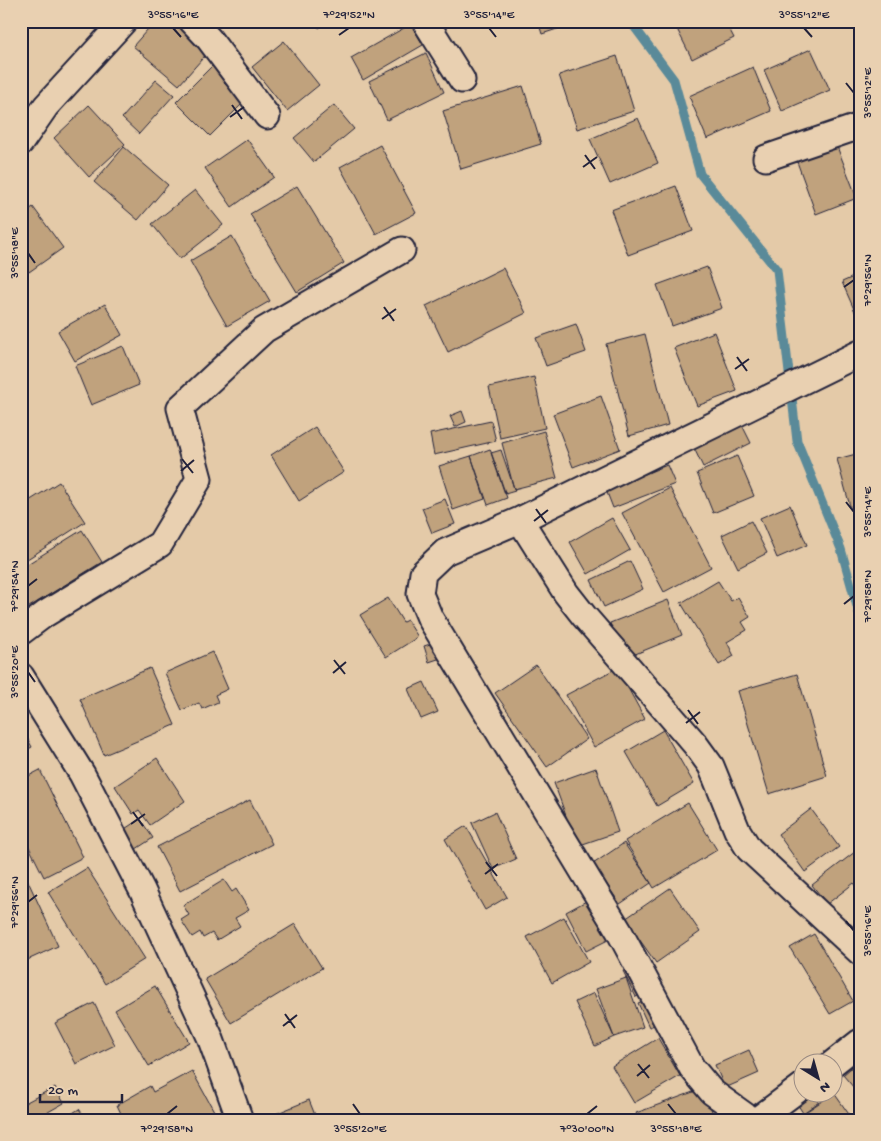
<svg xmlns="http://www.w3.org/2000/svg" width="881" height="1141" viewBox="0 0 881 1141" font-family="'Gochi Hand',sans-serif">
<style>
.lines{fill:none;stroke-linecap:round;stroke-linejoin:round}
.stream{stroke:#5a8a99;stroke-width:9}
.building{fill:#c0a27d;stroke:#22223b}
.minor-casing{stroke:#22223b;stroke-width:29}
.minor{stroke:#e9d0b1;stroke-width:25}
.ticks{fill:none;stroke:#22223b;stroke-width:2}
.neatline{fill:none;stroke:#22223b;stroke-width:2}
.ticks-label{font-size:12px;text-anchor:middle;fill:#22223b}
</style>
<rect width="100%" height="100%" fill="#e4caa8"/>
<filter id="ink" filterUnits="userSpaceOnUse"><feTurbulence type="fractalNoise" baseFrequency=".02" numOctaves="2"/><feDisplacementMap in="SourceGraphic" scale="10" xChannelSelector="R" yChannelSelector="G"/><feConvolveMatrix kernelMatrix="1 2 1 2 8 2 1 2 1" color-interpolation-filters="sRGB"/></filter>
<g filter="url(#ink)">
<g class="lines">
<!-- stream -->
<path class="stream" d="M 630,21 L 674,80 L 700,174 L 777,270 L 797,441 L 841,549 L 860,617"/>
</g>
<!-- building -->
<path class="building" d="M 155,21 L 176,21 L 210,50 L 179,85 L 133,46 Z
M 314,21 L 328,21 L 319,28 Z
M 538,21 L 581,21 L 542,34 Z
M 673,21 L 725,21 L 734,38 L 692,59 Z
M 411,24 L 423,45 L 363,80 L 351,58 Z
M 284,41 L 319,85 L 287,111 L 252,67 Z
M 811,49 L 830,90 L 782,111 L 764,70 Z
M 426,53 L 444,92 L 387,120 L 369,81 Z
M 617,56 L 634,111 L 577,129 L 559,75 Z
M 215,63 L 249,97 L 210,136 L 176,102 Z
M 753,67 L 771,111 L 707,139 L 689,96 Z
M 156,80 L 174,95 L 139,134 L 122,118 Z
M 523,86 L 541,144 L 461,169 L 443,111 Z
M 89,105 L 125,144 L 89,177 L 54,138 Z
M 334,105 L 354,129 L 314,162 L 294,138 Z
M 638,118 L 658,163 L 610,184 L 590,139 Z
M 247,139 L 274,177 L 232,207 L 205,168 Z
M 836,144 L 857,198 L 816,214 L 796,159 Z
M 380,145 L 416,213 L 376,234 L 340,167 Z
M 124,147 L 168,185 L 138,220 L 94,182 Z
M 297,186 L 344,263 L 297,292 L 250,214 Z
M 676,186 L 693,231 L 628,255 L 611,210 Z
M 195,190 L 223,225 L 180,259 L 152,224 Z
M 33,207 L 63,248 L 29,272 L 21,261 L 21,216 Z
M 232,236 L 270,301 L 227,326 L 190,261 Z
M 707,267 L 722,308 L 672,326 L 657,285 Z
M 503,268 L 526,313 L 448,352 L 426,306 Z
M 860,274 L 860,323 L 842,282 Z
M 105,304 L 122,335 L 75,361 L 58,331 Z
M 576,324 L 586,352 L 546,366 L 536,338 Z
M 714,332 L 737,391 L 697,406 L 674,348 Z
M 645,334 L 668,425 L 629,436 L 606,344 Z
M 123,346 L 139,385 L 91,405 L 75,366 Z
M 534,377 L 545,428 L 500,438 L 489,387 Z
M 601,396 L 620,449 L 573,467 L 553,414 Z
M 462,411 L 466,422 L 455,427 L 450,416 Z
M 491,421 L 496,441 L 434,455 L 430,434 Z
M 741,423 L 751,443 L 703,467 L 693,446 Z
M 315,427 L 344,472 L 299,501 L 271,455 Z
M 544,431 L 557,478 L 514,489 L 502,443 Z
M 490,449 L 507,498 L 488,505 L 471,456 Z
M 501,450 L 515,491 L 505,494 L 491,453 Z
M 860,453 L 860,508 L 851,510 L 837,459 Z
M 471,456 L 485,499 L 453,510 L 439,466 Z
M 737,456 L 754,496 L 713,513 L 697,473 Z
M 667,465 L 675,484 L 613,508 L 606,490 Z
M 59,482 L 85,522 L 21,563 L 21,506 Z
M 670,488 L 711,567 L 664,592 L 622,513 Z
M 445,499 L 455,524 L 432,533 L 422,508 Z
M 790,505 L 807,545 L 777,558 L 760,518 Z
M 612,518 L 630,550 L 588,574 L 570,542 Z
M 751,521 L 767,553 L 738,568 L 722,535 Z
M 82,530 L 102,562 L 21,612 L 21,568 Z
M 630,561 L 643,589 L 604,607 L 591,580 Z
M 718,581 L 731,601 L 738,597 L 750,617 L 742,622 L 747,630 L 727,642 L 734,656 L 719,665 L 681,603 Z
M 388,598 L 403,622 L 407,620 L 418,637 L 386,657 L 360,615 Z
M 668,600 L 682,635 L 623,659 L 610,623 Z
M 442,640 L 447,656 L 429,662 L 424,646 Z
M 212,652 L 228,689 L 215,695 L 218,702 L 202,709 L 199,703 L 182,710 L 165,673 Z
M 536,665 L 587,739 L 547,767 L 495,693 Z
M 150,668 L 175,725 L 104,755 L 80,699 Z
M 617,668 L 645,719 L 594,747 L 566,695 Z
M 797,674 L 827,776 L 769,794 L 738,691 Z
M 424,682 L 438,712 L 421,719 L 408,689 Z
M 21,727 L 32,747 L 21,753 Z
M 663,730 L 694,784 L 657,806 L 626,752 Z
M 157,758 L 185,801 L 150,825 L 139,810 L 133,814 L 115,786 Z
M 596,768 L 618,832 L 577,846 L 554,783 Z
M 40,770 L 83,857 L 44,877 L 21,831 L 21,780 Z
M 250,800 L 272,844 L 180,891 L 157,847 Z
M 688,803 L 717,850 L 654,888 L 625,841 Z
M 811,809 L 839,847 L 805,872 L 778,834 Z
M 495,812 L 516,859 L 493,869 L 472,823 Z
M 140,819 L 153,838 L 133,851 L 120,832 Z
M 466,826 L 507,897 L 485,910 L 445,839 Z
M 624,843 L 651,883 L 620,904 L 593,864 Z
M 860,848 L 860,890 L 854,883 L 827,904 L 812,885 Z
M 21,866 L 58,946 L 21,963 Z
M 87,868 L 145,959 L 105,984 L 48,892 Z
M 224,880 L 232,892 L 236,889 L 249,910 L 235,918 L 240,926 L 217,940 L 212,933 L 203,938 L 200,932 L 192,937 L 181,920 L 189,915 L 183,905 Z
M 670,888 L 700,932 L 656,963 L 625,919 Z
M 590,899 L 610,939 L 586,951 L 566,912 Z
M 564,917 L 589,962 L 552,983 L 527,937 Z
M 295,924 L 322,968 L 231,1023 L 205,979 Z
M 814,934 L 853,1001 L 830,1014 L 790,948 Z
M 632,967 L 644,993 L 636,997 L 623,971 Z
M 626,978 L 643,1027 L 614,1037 L 596,989 Z
M 155,986 L 189,1042 L 149,1066 L 115,1010 Z
M 594,993 L 614,1037 L 595,1046 L 575,1002 Z
M 650,998 L 660,1023 L 649,1027 L 638,1003 Z
M 94,1003 L 115,1045 L 76,1064 L 55,1023 Z
M 658,1038 L 680,1076 L 634,1103 L 612,1066 Z
M 749,1050 L 759,1073 L 725,1088 L 715,1065 Z
M 860,1060 L 860,1095 L 843,1075 Z
M 192,1071 L 214,1111 L 198,1120 L 124,1120 L 117,1105 L 150,1086 L 153,1092 Z
M 55,1087 L 64,1103 L 34,1120 L 24,1120 L 21,1114 L 21,1105 Z
M 704,1088 L 715,1120 L 639,1120 L 636,1113 Z
M 834,1093 L 853,1120 L 795,1120 L 795,1119 Z
M 804,1094 L 813,1094 L 819,1102 L 803,1113 L 794,1099 Z
M 309,1100 L 317,1120 L 261,1120 Z
M 79,1109 L 87,1120 L 56,1120 L 66,1113 L 68,1116 Z"/>
<g class="lines">
<defs>
<path id="minor" d="M 192,21 L 209,39 L 267,116
M 425,21 L 462,80
M 21,142 L 46,106 L 124,21
M 766,158 L 860,126
M 520,520 L 566,593 L 584,616 L 695,744 L 711,766 L 737,830 L 749,849 L 860,952
M 21,632 L 45,614 L 160,544 L 199,479 L 180,408 L 264,330 L 402,250
M 21,676 L 82,774 L 142,890 L 210,1037 L 240,1120
M 832,1064 L 860,1042
M 751,1120 L 712,1092 L 692,1068 L 619,931 L 430,618 L 420,594 L 423,573 L 445,552 L 520,520 L 860,353
M 757,1120 L 804,1085"/>
</defs>
<!-- minor casing -->
<use href="#minor" class="minor-casing"/>
<!-- minor -->
<use href="#minor" class="minor"/>
</g>
</g>
<!-- ticks -->
<path class="ticks" d="M 173,28 L 181,37M 489,28 L 496,37M 804,28 L 812,37M 339,35 L 349,28M 846,83 L 854,93M 232,105 L 242,119M 230,117 L 244,107M 585,155 L 595,169M 583,167 L 597,157M 28,253 L 35,263M 844,287 L 854,280M 384,307 L 394,321M 382,319 L 396,309M 737,357 L 747,371M 735,369 L 749,359M 182,459 L 193,473M 181,471 L 194,460M 846,502 L 854,512M 536,509 L 546,523M 534,521 L 548,510M 28,586 L 37,579M 844,604 L 854,596M 334,660 L 345,674M 28,672 L 35,682M 333,673 L 346,662M 688,710 L 698,724M 686,723 L 700,712M 133,812 L 143,826M 131,824 L 145,814M 486,862 L 497,876M 485,874 L 498,864M 28,902 L 37,895M 846,921 L 854,931M 285,1014 L 295,1028M 283,1026 L 297,1015M 638,1064 L 649,1078M 637,1076 L 650,1065M 353,1104 L 360,1114M 668,1104 L 676,1114M 167,1114 L 177,1106M 587,1114 L 597,1106"/>
<!-- margin -->
<rect width="881" height="1141" fill="none" stroke="#e9d0b1" stroke-width="55"/>
<!-- north arrow -->
<g transform="translate(818 1078) rotate(143)"><circle r="24" fill="#e9d0b1" stroke="#998a82"/>
<path d="M0-4L9 19L0 12L-9 19Z" fill="#22223b"/>
<text y="-8" font-size="14" font-weight="bold" text-anchor="middle" fill="#22223b">N</text>
</g>
<!-- scale -->
<path d="M40 1094v8h82v-8" fill="none" stroke="#22223b" stroke-width="2.5"/>
<text x="48" y="1094" font-size="15" fill="#22223b" stroke="#e9d0b1" stroke-width="4" paint-order="stroke">20 m</text>
<rect x="28" y="28" width="826" height="1086" class="neatline"/>
<g class="ticks-label">
<text x="173" y="18">3°55'16"E</text>
<text x="349" y="18">7°29'52"N</text>
<text x="489" y="18">3°55'14"E</text>
<text x="804" y="18">3°55'12"E</text>
<text transform="translate(867 93) rotate(-90)" y="4">3°55'12"E</text>
<text transform="translate(14 253) rotate(-90)" y="4">3°55'18"E</text>
<text transform="translate(867 280) rotate(-90)" y="4">7°29'56"N</text>
<text transform="translate(867 512) rotate(-90)" y="4">3°55'14"E</text>
<text transform="translate(14 586) rotate(-90)" y="4">7°29'54"N</text>
<text transform="translate(867 596) rotate(-90)" y="4">7°29'58"N</text>
<text transform="translate(14 672) rotate(-90)" y="4">3°55'20"E</text>
<text transform="translate(14 902) rotate(-90)" y="4">7°29'56"N</text>
<text transform="translate(867 931) rotate(-90)" y="4">3°55'16"E</text>
<text x="167" y="1132">7°29'58"N</text>
<text x="360" y="1132">3°55'20"E</text>
<text x="587" y="1132">7°30'00"N</text>
<text x="676" y="1132">3°55'18"E</text>
</g>
</svg>
